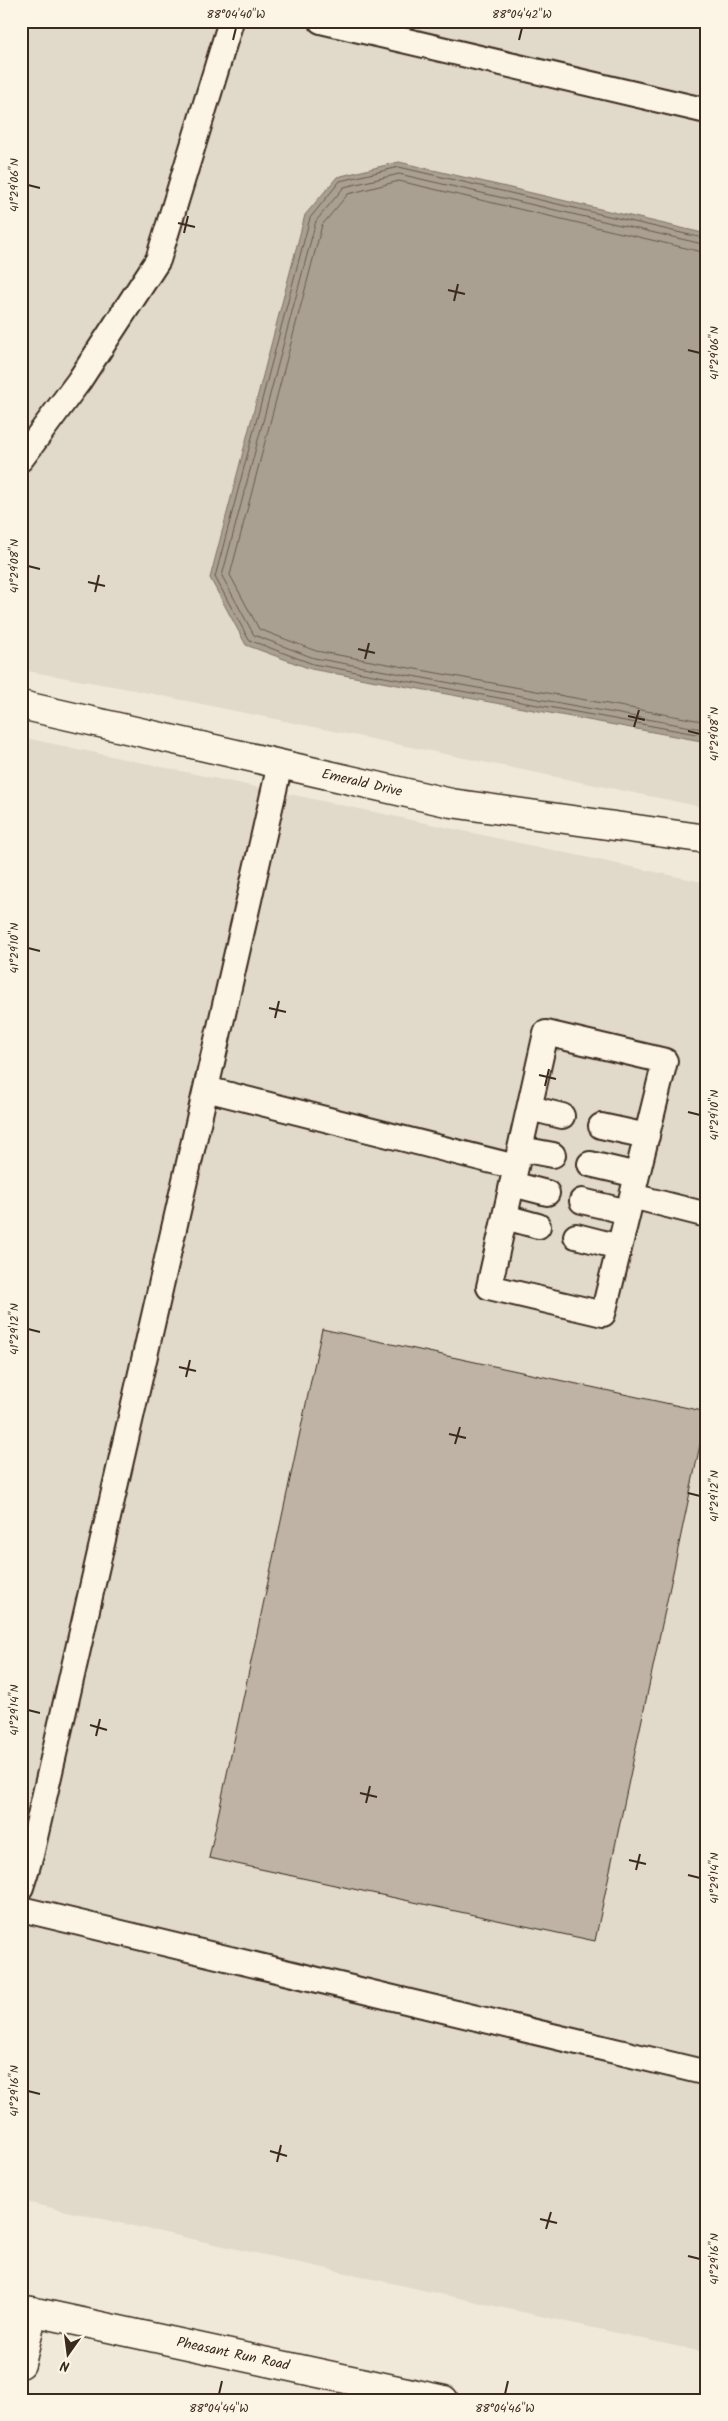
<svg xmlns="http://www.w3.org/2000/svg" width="728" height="2421" viewBox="0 0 728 2421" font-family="Kalam,sans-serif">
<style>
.built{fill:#e1d9c9}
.water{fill:#aaa091;stroke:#7e7163}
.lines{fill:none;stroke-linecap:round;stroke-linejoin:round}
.shore{stroke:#67594c;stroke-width:1}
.building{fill:#beb3a4;stroke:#3b2a1e}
.service-casing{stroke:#3b2a1e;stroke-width:28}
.minor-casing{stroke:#3b2a1e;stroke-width:31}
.service{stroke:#fcf5e5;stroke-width:24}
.minor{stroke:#fcf5e5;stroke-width:28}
.ticks{fill:none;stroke:#3b2a1e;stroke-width:2}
.labels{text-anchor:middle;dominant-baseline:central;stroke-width:5;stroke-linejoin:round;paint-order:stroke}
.street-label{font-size:14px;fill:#3b2a1e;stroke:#fcf5e5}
.neatline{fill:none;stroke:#3b2a1e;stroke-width:2}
.ticks-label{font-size:12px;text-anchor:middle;fill:#3b2a1e}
</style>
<rect width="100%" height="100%" fill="#f0e9d9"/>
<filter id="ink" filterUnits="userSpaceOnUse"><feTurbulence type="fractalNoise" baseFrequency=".02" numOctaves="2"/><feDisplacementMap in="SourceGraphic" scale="10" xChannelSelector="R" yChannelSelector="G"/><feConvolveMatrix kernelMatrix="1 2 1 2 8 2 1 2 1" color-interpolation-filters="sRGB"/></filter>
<g filter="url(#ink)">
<!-- built -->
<path class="built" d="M 21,21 L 707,21 L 707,808 L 129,689 L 21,670 Z
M 21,737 L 707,883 L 707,2353 L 21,2201 Z"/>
<!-- water -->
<path class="water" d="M 399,162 L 707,234 L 707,742 L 311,669 L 246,645 L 210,578 L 305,215 L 337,177 Z"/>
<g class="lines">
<!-- shore -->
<path class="shore" d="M 707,239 L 399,167 L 340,181 L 310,218 L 215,577 L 249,640 L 313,664 L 707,736
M 707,245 L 399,174 L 344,187 L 316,221 L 222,576 L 254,635 L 314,658 L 707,730
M 707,253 L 399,181 L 348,194 L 322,225 L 230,575 L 259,629 L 316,651 L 707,722"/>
</g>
<!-- building -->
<path class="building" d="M 322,1329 L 707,1412 L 595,1941 L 209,1858 Z"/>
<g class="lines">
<defs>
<path id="service" d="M 321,21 L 707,111
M 21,459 L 79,381 L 158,260 L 231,21
M 546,1033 L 665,1061 L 603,1314 L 489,1287 Z
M 206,1089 L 516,1167
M 530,1108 L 562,1116
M 601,1126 L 647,1136
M 521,1149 L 553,1155
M 590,1164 L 637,1175
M 512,1184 L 547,1193
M 632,1196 L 707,1215
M 582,1201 L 628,1212
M 505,1217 L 538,1226
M 576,1236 L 619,1247
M 21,1887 L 31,1855 L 280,764
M 21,1909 L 707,2073"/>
<path id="minor" d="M 21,705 L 451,803 L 707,839
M 21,2309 L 444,2400
M 21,2364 L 33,2311"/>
</defs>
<!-- service casing -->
<use href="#service" class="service-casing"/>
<!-- minor casing -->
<use href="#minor" class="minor-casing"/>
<!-- service -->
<use href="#service" class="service"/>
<!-- minor -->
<use href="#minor" class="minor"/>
</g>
</g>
<!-- ticks -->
<path class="ticks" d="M 233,40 L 236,28M 519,40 L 522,28M 28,185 L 40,188M 178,223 L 195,227M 184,233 L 188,216M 448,290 L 465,294M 454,301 L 458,284M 688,350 L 700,353M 28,566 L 40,569M 88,582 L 105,586M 95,592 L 99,575M 358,649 L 375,653M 365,659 L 369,643M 628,716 L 645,720M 634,727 L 639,710M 688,731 L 700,734M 28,948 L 40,951M 269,1008 L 286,1012M 275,1018 L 279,1001M 539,1075 L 556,1079M 545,1086 L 549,1069M 688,1112 L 700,1115M 28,1329 L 40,1332M 179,1367 L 196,1371M 186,1377 L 190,1360M 449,1434 L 466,1438M 455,1444 L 460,1427M 688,1493 L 700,1496M 28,1710 L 40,1713M 90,1725 L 107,1730M 96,1736 L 100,1719M 360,1793 L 377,1797M 366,1803 L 370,1786M 629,1860 L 646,1864M 636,1870 L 640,1854M 688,1875 L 700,1878M 28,2091 L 40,2094M 270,2151 L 287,2156M 277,2162 L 281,2145M 540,2219 L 557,2223M 546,2229 L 551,2212M 688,2256 L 700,2259M 219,2394 L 222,2381M 505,2394 L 508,2381"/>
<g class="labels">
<!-- street labels -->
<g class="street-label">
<text transform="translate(362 783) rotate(13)">Emerald Drive</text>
<text transform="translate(233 2354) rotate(12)">Pheasant Run Road</text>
</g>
</g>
<!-- margin -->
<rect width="728" height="2421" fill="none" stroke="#fcf5e5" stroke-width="55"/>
<!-- north arrow -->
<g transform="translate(68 2354) rotate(194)" stroke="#fcf5e5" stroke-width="4" paint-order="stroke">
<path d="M0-4L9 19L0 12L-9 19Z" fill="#3b2a1e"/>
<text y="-8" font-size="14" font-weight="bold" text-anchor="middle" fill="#3b2a1e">N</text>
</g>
<rect x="28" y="28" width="672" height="2366" class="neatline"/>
<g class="ticks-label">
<text x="236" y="18">88°04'40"W</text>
<text x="522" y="18">88°04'42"W</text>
<text transform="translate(14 185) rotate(-90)" y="4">41°29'06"N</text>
<text transform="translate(714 353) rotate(-90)" y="4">41°29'06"N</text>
<text transform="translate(14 566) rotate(-90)" y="4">41°29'08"N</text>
<text transform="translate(714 734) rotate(-90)" y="4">41°29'08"N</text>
<text transform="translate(14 948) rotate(-90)" y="4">41°29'10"N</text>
<text transform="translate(714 1115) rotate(-90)" y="4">41°29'10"N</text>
<text transform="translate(14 1329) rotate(-90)" y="4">41°29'12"N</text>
<text transform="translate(714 1496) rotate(-90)" y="4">41°29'12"N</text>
<text transform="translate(14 1710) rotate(-90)" y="4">41°29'14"N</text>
<text transform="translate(714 1878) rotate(-90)" y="4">41°29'14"N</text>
<text transform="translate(14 2091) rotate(-90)" y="4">41°29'16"N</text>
<text transform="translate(714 2259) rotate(-90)" y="4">41°29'16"N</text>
<text x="219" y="2412">88°04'44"W</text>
<text x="505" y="2412">88°04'46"W</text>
</g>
</svg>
